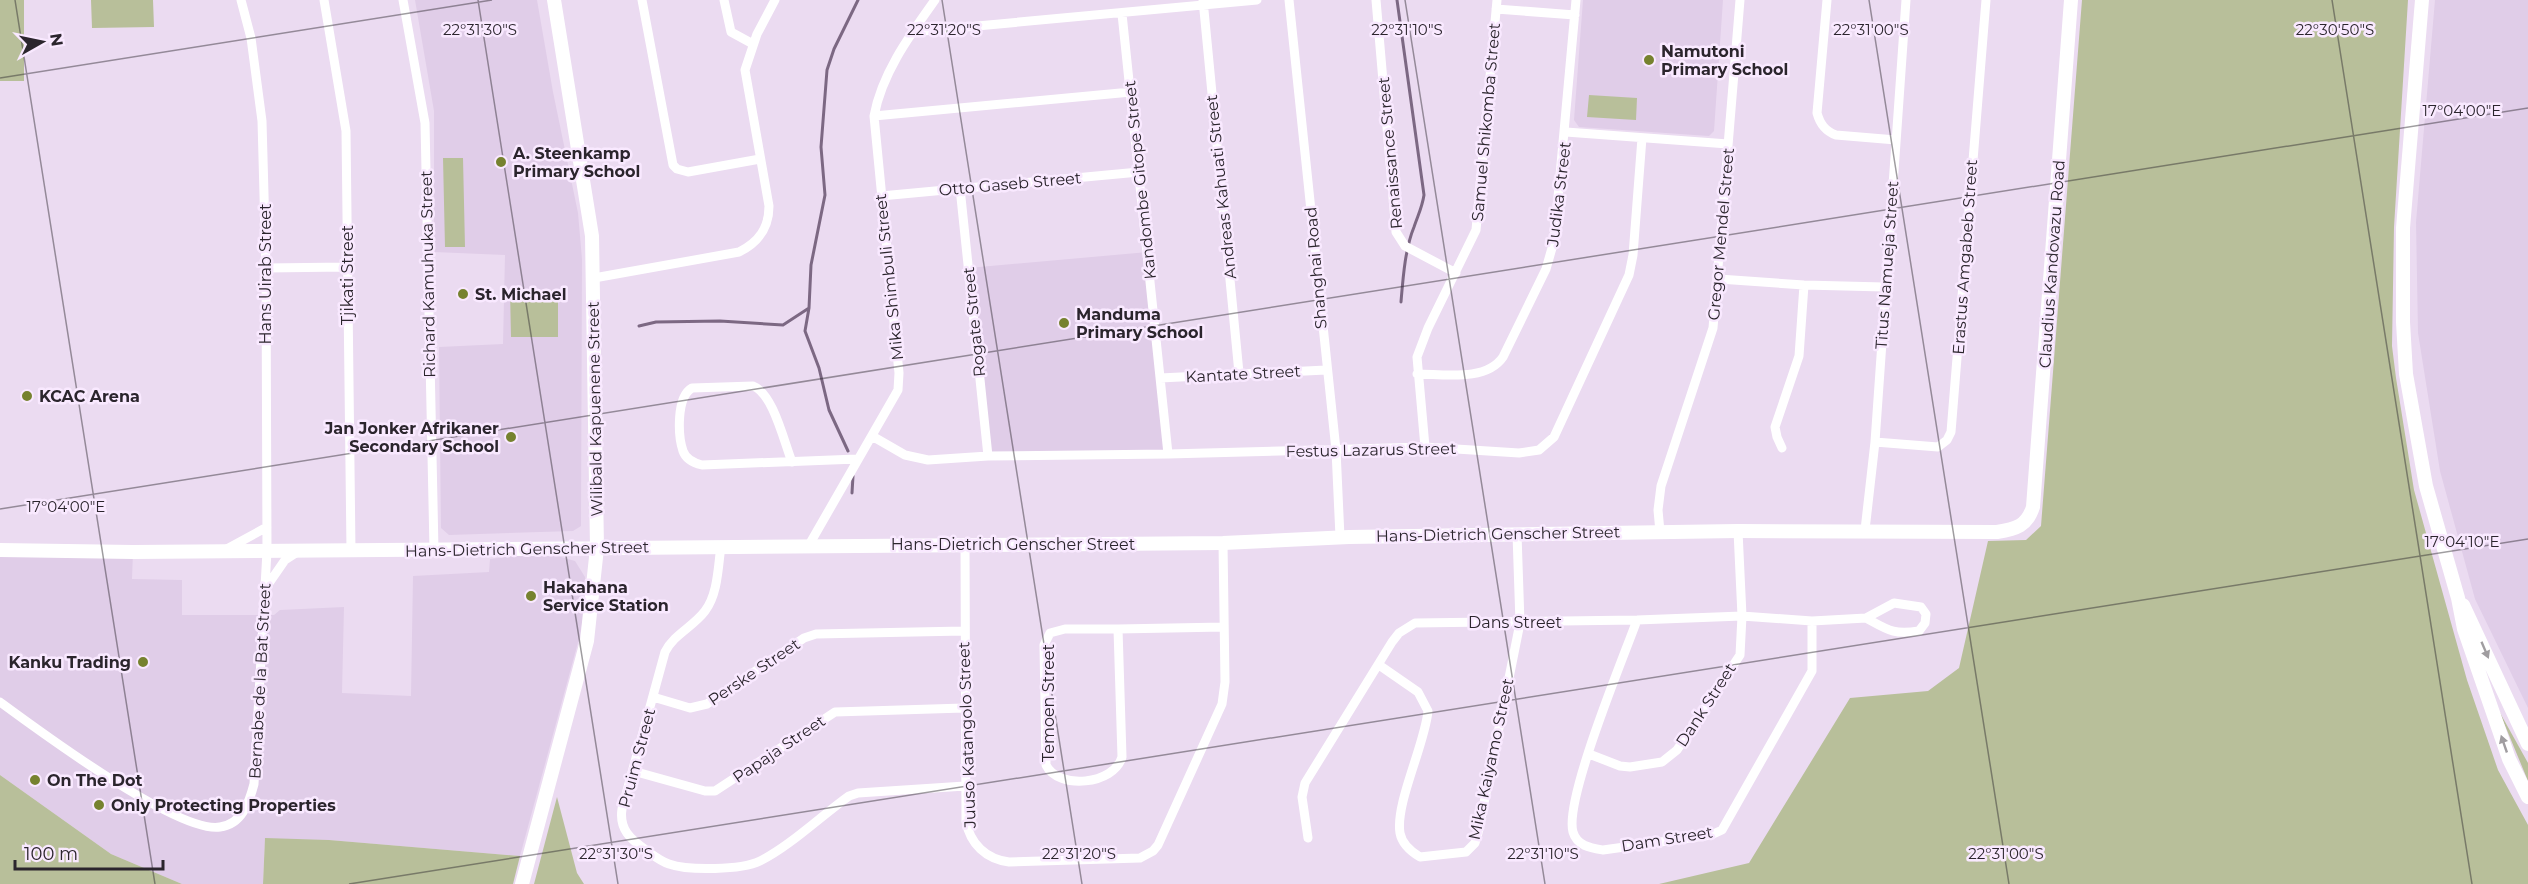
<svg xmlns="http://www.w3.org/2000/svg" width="2528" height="884" viewBox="0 0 2528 884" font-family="Montserrat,sans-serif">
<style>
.built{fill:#e0cde8}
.green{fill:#b8bf9a}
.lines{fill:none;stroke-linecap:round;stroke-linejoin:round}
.stream{stroke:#7c6883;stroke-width:3}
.street{stroke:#fff;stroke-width:9}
.secondary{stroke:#fff;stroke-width:14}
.oneway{fill:#a09da0}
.ticks{fill:none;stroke:#2b252d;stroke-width:1.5;stroke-opacity:0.45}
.poi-dot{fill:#76822f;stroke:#f9e9ff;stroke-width:2}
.labels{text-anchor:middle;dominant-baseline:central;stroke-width:5;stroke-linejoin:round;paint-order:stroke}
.poi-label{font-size:16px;font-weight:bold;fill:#2b252d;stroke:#f9e9ff;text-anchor:start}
.street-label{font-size:16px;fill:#2b252d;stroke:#f9e9ff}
.ticks-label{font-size:15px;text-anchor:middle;fill:#2b252d;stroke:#f9e9ff;stroke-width:5;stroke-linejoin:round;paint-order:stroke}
</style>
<rect width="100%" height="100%" fill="#ebdbf1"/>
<!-- built -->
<path class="built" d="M 415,0 L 537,0 L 553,92 L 578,213 L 582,259 L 581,526 L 573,531 L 449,535 L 441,528 L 439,347 L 503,344 L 505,255 L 434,252 L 434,111 Z
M 1583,0 L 1723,0 L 1714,131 L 1709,136 L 1579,127 L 1574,120 Z
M 2435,0 L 2528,0 L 2528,708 L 2475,599 L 2440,471 L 2418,333 L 2416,222 Z
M 1148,252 L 1168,454 L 988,456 L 968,268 Z
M 0,550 L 133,552 L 132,579 L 182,580 L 182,615 L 274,615 L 280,610 L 344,607 L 342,693 L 411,696 L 413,576 L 489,572 L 490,559 L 521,555 L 550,554 L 575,561 L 585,577 L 586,603 L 580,635 L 520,856 L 329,840 L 265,839 L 263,884 L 182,884 L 111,854 L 0,775 Z"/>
<!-- green -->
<path class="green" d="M 0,0 L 24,0 L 24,81 L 0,81 Z
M 91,0 L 153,0 L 154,27 L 92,28 Z
M 2082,0 L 2408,0 L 2394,227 L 2392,346 L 2396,378 L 2414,490 L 2467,680 L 2498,770 L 2528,825 L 2528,884 L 1659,884 L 1749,863 L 1850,698 L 1928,691 L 1959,668 L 1988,541 L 2026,540 L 2041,526 Z
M 1589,95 L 1637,98 L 1636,120 L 1587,117 Z
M 443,158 L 463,158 L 465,247 L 445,247 Z
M 510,290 L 558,290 L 558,337 L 511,337 Z
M 2499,711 L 2528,763 L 2528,781 Z
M 0,775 L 111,854 L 182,884 L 0,884 Z
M 557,797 L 577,873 L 584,884 L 534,884 Z
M 265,838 L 329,840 L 520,856 L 513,884 L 263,884 Z"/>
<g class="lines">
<!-- stream -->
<path class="stream" d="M 1397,0 L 1424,195 C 1422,208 1418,215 1414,227 C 1405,249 1403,278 1401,302
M 639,326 L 656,322 L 720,321 L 783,325 L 809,308
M 848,451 L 829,410 L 819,368 L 805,331 L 809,308 L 811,265 L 825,195 L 821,147 L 827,70 L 834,49 L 858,0
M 852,493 L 853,476"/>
<!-- street -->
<path class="street" d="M 324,0 L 346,131 L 351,551
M 403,0 L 425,123 L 434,550
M 642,0 L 673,165 L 677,169 L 688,172 L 760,159
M 724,0 L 731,32 L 753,44
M 1203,0 L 1239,373
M 1289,0 L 1336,450 L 1340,537
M 1376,0 L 1396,232 L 1405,246 L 1456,273
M 1827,0 L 1817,113 C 1820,124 1825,131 1836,135 L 1896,140
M 1496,9 L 1575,15
M 1122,14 L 1168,454
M 912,32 L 1257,0
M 874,116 L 1131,92
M 1566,132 L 1728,144
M 960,188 L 988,456
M 881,196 L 1139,172
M 266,268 L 346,267
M 594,278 L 739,252 C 759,242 769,228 769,206 L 745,70 L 757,34 L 775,0
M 1719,279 L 1804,285 L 1884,287
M 1417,374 C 1443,374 1486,382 1503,357 L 1546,269 L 1554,241 L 1576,0
M 1160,378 L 1326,370
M 872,436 L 905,455 L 928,460 L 988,456 L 1168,454 L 1425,447 L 1519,453 L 1539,450 L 1554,437 L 1629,275 L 1633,255 L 1642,138
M 1875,442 L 1938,447 L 1947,440 L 1951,432 L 1986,0
M 1425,447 L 1417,357 L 1428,328 L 1476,230 L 1497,0
M 1782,448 L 1777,437 L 1775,427 L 1799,356 L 1804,285
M 792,462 C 784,442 773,393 753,386 L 692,388 C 676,397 678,436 683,451 C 686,460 694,463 702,465 L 857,459
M 1865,530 L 1875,442 L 1906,0
M 1660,532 L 1658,510 L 1661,486 L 1713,328 L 1740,0
M 809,545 L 898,390 L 899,373 L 874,116 C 882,73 910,35 935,0
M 965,545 L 966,821 C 970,844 986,859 1009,862 L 1140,858 L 1153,851 L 1158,845 L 1222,704 L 1225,682 L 1223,543
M 721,546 C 718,567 718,594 705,611 C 693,627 674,634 665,652 L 622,809 C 619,829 630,839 646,850 C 653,855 660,861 669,864 C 689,871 741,870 760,861 C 790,846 821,816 849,796 L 858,793 L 965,786
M 225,550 L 267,527
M 267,586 L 285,560 L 299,551
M 1637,620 C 1623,659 1564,800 1573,832 C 1577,846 1591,848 1603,850 L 1711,835 L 1722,830 L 1812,671 L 1812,621
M 1065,629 L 1118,629 L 1122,757 C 1114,785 1058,790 1046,765 L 1044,645 L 1050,633 Z
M 1118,629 L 1224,627
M 1379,665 L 1418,692 L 1428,711 C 1425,744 1395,804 1400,833 C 1402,844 1410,851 1420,857 L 1466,852 L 1475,843 L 1478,833 L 1520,623 L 1517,534
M 653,697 L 690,708 L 707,704 L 804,638 L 816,634 L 964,631
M 0,702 C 38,730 178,834 220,827 C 242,824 249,803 254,784 L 267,551 L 266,268 L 262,121 L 251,38 L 241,0
M 1589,754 L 1620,766 L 1630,767 L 1662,762 L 1677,750 L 1740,655 L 1742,616 L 1738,531
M 633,771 L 705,791 L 715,791 L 835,712 L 964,708
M 1308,838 L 1302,797 L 1305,783 L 1392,642 L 1399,633 L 1415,623 L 1637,620 L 1742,616 L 1812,621 L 1866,618 L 1894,603 L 1921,607 L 1926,614 L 1925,623 L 1919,631 C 1893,635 1888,630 1866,618"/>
<!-- secondary -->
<path class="secondary" d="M 2422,0 L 2403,228 L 2403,322 L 2406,374 L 2426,486 L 2458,598 L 2464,629 L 2509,759 L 2528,797
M 0,550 L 133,552 L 1223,543 L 1349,537 L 1738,531 L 1997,532 C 2016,529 2027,526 2033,507 L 2071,0
M 2463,605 L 2528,744
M 522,884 L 587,641 L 597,548 L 592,236 L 554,0"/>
</g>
<!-- one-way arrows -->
<defs><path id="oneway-solid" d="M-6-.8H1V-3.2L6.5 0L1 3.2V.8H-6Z" transform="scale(1.5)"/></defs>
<g class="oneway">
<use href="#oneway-solid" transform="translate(2485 650) rotate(67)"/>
<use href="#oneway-solid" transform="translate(2504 744) rotate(-109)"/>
</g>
<!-- ticks -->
<path class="ticks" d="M 15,0 L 155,884M 478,0 L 618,884M 942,0 L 1082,884M 1405,0 L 1545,884M 1869,0 L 2009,884M 2332,0 L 2472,884M 0,78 L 492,0M 0,509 L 2528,108M 349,884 L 2528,539"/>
<!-- markers -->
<g class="poi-dot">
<circle cx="1649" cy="60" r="6"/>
<circle cx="501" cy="162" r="6"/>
<circle cx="463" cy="294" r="6"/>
<circle cx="1064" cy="323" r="6"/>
<circle cx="27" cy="396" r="6"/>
<circle cx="511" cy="437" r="6"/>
<circle cx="531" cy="596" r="6"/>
<circle cx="143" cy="662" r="6"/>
<circle cx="35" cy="780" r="6"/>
<circle cx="99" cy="805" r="6"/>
</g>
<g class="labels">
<!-- poi labels -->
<g class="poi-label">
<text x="1661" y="51">Namutoni<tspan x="1661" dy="18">Primary School</tspan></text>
<text x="513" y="153">A. Steenkamp<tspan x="513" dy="18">Primary School</tspan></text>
<text x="475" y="294">St. Michael</text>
<text x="1076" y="314">Manduma<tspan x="1076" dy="18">Primary School</tspan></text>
<text x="39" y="396">KCAC Arena</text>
<text x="499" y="428" text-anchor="end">Jan Jonker Afrikaner<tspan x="499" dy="18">Secondary School</tspan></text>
<text x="543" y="587">Hakahana<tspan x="543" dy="18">Service Station</tspan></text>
<text x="131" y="662" text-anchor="end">Kanku Trading</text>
<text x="47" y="780">On The Dot</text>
<text x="111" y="805">Only Protecting Properties</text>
</g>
<!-- street labels -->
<g class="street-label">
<text transform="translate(1486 122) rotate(-85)">Samuel Shikomba Street</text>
<text transform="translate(1390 153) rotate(-95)">Renaissance Street</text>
<text transform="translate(1140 180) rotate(-96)">Kandombe Gitope Street</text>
<text transform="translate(1010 184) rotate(-5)">Otto Gaseb Street</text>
<text transform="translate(1221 187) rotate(-96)">Andreas Kahuati Street</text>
<text transform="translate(1559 194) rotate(-83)">Judika Street</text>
<text transform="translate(1721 234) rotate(-85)">Gregor Mendel Street</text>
<text transform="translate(1965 257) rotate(-86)">Erastus Amgabeb Street</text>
<text transform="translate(2052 264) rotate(-86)">Claudius Kandovazu Road</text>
<text transform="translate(1887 265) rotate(-86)">Titus Namueja Street</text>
<text transform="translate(1316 268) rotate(-95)">Shanghai Road</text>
<text transform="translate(265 274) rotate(-90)">Hans Uirab Street</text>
<text transform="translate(428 274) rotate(-91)">Richard Kamuhuka Street</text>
<text transform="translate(347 275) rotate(-90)">Tjikati Street</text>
<text transform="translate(889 277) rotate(-96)">Mika Shimbuli Street</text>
<text transform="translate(974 322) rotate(-96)">Rogate Street</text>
<text transform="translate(1243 374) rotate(-3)">Kantate Street</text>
<text transform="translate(595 409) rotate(-91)">Wilibald Kapuenene Street</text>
<text transform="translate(1371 450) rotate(-1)">Festus Lazarus Street</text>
<text transform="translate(1498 534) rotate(-1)">Hans-Dietrich Genscher Street</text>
<text x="1013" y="544">Hans-Dietrich Genscher Street</text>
<text transform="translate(527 549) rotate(-1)">Hans-Dietrich Genscher Street</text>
<text x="1515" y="622">Dans Street</text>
<text transform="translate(754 672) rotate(-34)">Perske Street</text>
<text transform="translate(260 681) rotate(-87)">Bernabe de la Bat Street</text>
<text transform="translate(1048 703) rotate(-90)">Temoen Street</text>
<text transform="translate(1706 705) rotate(-57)">Dank Street</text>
<text transform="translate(967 735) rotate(-92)">Juuso Katangolo Street</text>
<text transform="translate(779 749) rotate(-34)">Papaja Street</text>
<text transform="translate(637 758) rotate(-75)">Pruim Street</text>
<text transform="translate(1491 759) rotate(-78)">Mika Kaiyamo Street</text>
<text transform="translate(1667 839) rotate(-9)">Dam Street</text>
</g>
</g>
<g class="ticks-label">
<text x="480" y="35">22°31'30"S</text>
<text x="944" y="35">22°31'20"S</text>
<text x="1407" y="35">22°31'10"S</text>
<text x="1871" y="35">22°31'00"S</text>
<text x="2335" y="35">22°30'50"S</text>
<text x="2462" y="116">17°04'00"E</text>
<text x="66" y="512">17°04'00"E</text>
<text x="2462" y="547">17°04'10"E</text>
<text x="616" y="859">22°31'30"S</text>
<text x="1079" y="859">22°31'20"S</text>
<text x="1543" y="859">22°31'10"S</text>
<text x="2006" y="859">22°31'00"S</text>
</g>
<!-- north arrow -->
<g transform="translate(42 42) rotate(81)" stroke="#f9e9ff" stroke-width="4.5" paint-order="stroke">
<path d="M0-4.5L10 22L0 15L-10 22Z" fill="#2b252d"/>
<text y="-9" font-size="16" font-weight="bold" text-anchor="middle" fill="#2b252d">N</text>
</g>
<!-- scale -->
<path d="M15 860v9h148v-9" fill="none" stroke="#2b252d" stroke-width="3"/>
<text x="24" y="860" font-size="18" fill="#2b252d" stroke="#f9e9ff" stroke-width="4.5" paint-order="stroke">100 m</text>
</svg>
